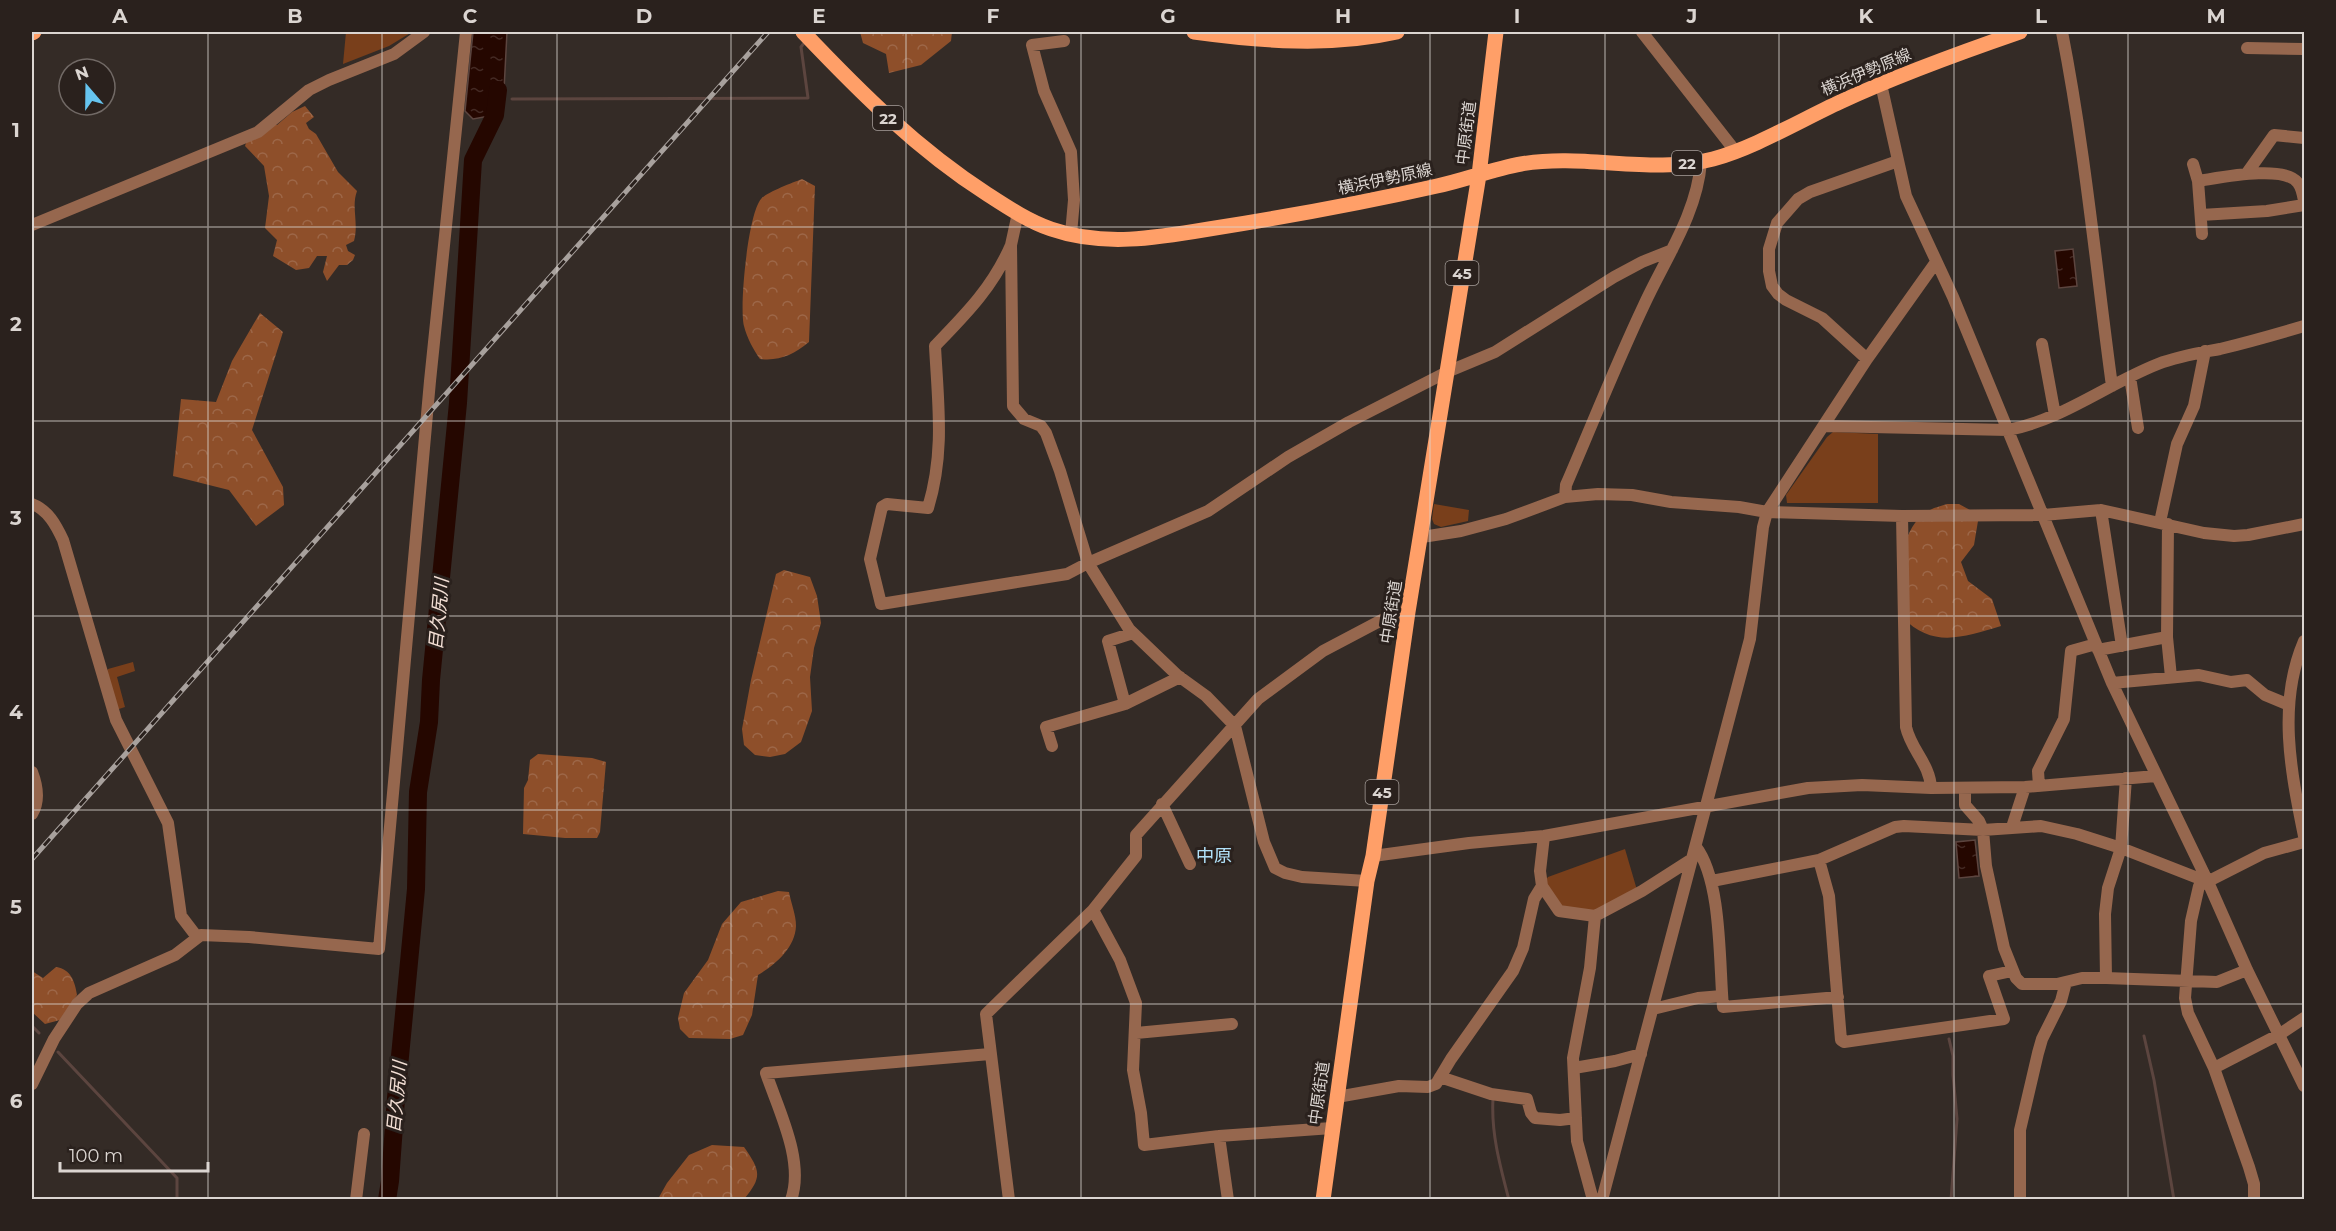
<svg xmlns="http://www.w3.org/2000/svg" width="2336" height="1231" viewBox="0 0 2336 1231" font-family="Montserrat,'Noto Sans JP',sans-serif">
<style>
.green{fill:#793f1b}
.forest{fill:url(#forest-crowns)}
.water{fill:url(#water-ripples);stroke:#5c453f;stroke-width:1.5}
.lines{fill:none;stroke-linecap:round;stroke-linejoin:round}
.stream{stroke:#5c453f;stroke-width:3}
.river{stroke:#250700;stroke-width:18}
.minor{stroke:#96674e;stroke-width:12}
.major{stroke:#ff9f68;stroke-width:15}
.rail-casing{stroke:#a8a19d;stroke-width:5}
.rail{stroke:#2a211d;stroke-width:3;stroke-dasharray:9;stroke-linecap:butt}
.grid{fill:none;stroke:#dbd5d1;stroke-width:1.5;stroke-opacity:0.55}
.labels{text-anchor:middle;dominant-baseline:central;stroke-width:6;stroke-linejoin:round;paint-order:stroke}
.shield{fill:#2a211d;stroke:#a69f9b;stroke-width:1.5}
.shield-label{font-size:15px;font-weight:bold;fill:#dbd5d1}
.street-label{font-size:16px;fill:#dbd5d1;stroke:#2a211d}
.water-label{font-size:18px;font-style:italic;fill:#f3dfd5;stroke:#2a211d}
.neighbourhood-label{font-size:18px;fill:#b1e1f9;stroke:#2a211d}
.neatline{fill:none;stroke:#dbd5d1;stroke-width:2}
.grid-label{font-size:20px;text-anchor:middle;font-weight:bold;fill:#dbd5d1}
</style>
<defs>
<pattern id="forest-crowns" width="20" height="18" patternUnits="userSpaceOnUse" patternTransform="scale(1.5)"><rect width="20" height="18" fill="#8e4f2a"/><path d="M2 6a3 3 0 1 1 6 0M12 15a3 3 0 1 1 6 0" fill="none" stroke="#9d6748"/></pattern>
<pattern id="water-ripples" width="26" height="14" patternUnits="userSpaceOnUse" patternTransform="scale(1.5)"><rect width="26" height="14" fill="#250700"/><path d="M2 4q2-2 4 0t4 0M15 11q2-2 4 0t4 0" fill="none" stroke="#442a24"/></pattern>
</defs>
<rect width="100%" height="100%" fill="#342b26"/>
<!-- green -->
<path class="green" d="M 346,32 L 412,32 L 389,46 L 343,64 Z
M 1833,432 L 1878,434 L 1878,503 L 1787,503 L 1786,495 L 1827,437 Z
M 1434,504 L 1469,510 L 1468,521 L 1441,527 L 1434,524 L 1432,519 Z
M 133,662 L 135,671 L 117,677 L 125,707 L 116,710 L 105,674 L 108,669 Z
M 1625,849 L 1637,890 L 1596,911 L 1561,908 L 1545,881 L 1548,877 Z"/>
<!-- forest -->
<path class="forest" d="M 860,32 L 952,32 L 951,41 L 921,65 L 889,73 L 886,54 L 863,43 Z
M 305,106 L 314,117 L 306,123 L 309,129 L 316,134 L 338,172 L 357,191 C 351,207 359,223 354,241 L 346,245 L 348,251 L 355,255 L 353,260 L 347,265 L 339,265 L 327,281 L 323,272 L 327,256 L 317,256 L 309,268 L 296,270 L 273,256 L 277,240 L 265,228 L 269,196 L 264,166 L 245,146 L 248,137 L 267,123 L 277,125 L 292,112 Z
M 802,179 L 815,186 L 809,342 C 793,355 780,361 760,359 C 753,349 747,338 744,326 C 739,307 748,214 761,199 C 767,192 792,183 802,179 Z
M 260,313 L 283,332 L 252,430 L 283,487 L 284,505 L 256,526 L 229,490 L 173,476 L 181,399 L 216,402 L 232,361 Z
M 1947,504 L 1959,504 L 1979,515 L 1974,545 L 1961,562 L 1968,581 L 1992,599 L 2001,626 C 1963,637 1933,649 1902,617 C 1903,581 1894,530 1930,510 C 1935,507 1942,506 1947,504 Z
M 784,570 L 810,577 L 817,596 L 821,623 L 814,648 L 810,677 L 812,711 L 801,742 L 785,754 L 770,757 L 755,755 L 744,745 L 742,729 L 751,680 L 776,574 Z
M 538,754 L 592,758 L 606,762 L 600,832 L 597,838 L 565,838 L 523,834 L 524,788 L 528,780 L 530,760 Z
M 778,891 L 789,892 C 791,903 796,915 796,926 C 795,948 775,965 758,975 L 752,1015 L 743,1035 L 730,1039 L 689,1038 L 680,1029 L 678,1018 L 684,993 L 708,960 L 722,924 L 741,902 Z
M 56,967 C 71,969 75,982 77,995 L 60,1020 L 45,1024 L 32,1012 L 32,971 L 43,978 Z
M 712,1145 L 744,1147 C 760,1170 763,1177 744,1199 L 658,1199 L 667,1183 L 689,1155 Z"/>
<!-- water -->
<path class="water" d="M 473,32 L 507,32 L 503,109 L 495,115 L 473,119 L 465,111 Z
M 2073,249 L 2077,286 L 2059,288 L 2055,251 Z
M 1975,840 L 1979,876 L 1959,878 L 1956,842 Z"/>
<g class="lines">
<!-- stream -->
<path class="stream" d="M 512,99 L 808,98 L 801,47 L 804,43
M 32,1026 L 39,1033
M 2144,1036 L 2154,1080 L 2174,1200
M 1949,1039 L 1953,1056 L 1953,1075 L 1957,1119 L 1951,1200
M 58,1052 L 177,1178 L 177,1200
M 1493,1099 C 1491,1133 1500,1166 1509,1200"/>
<!-- river -->
<path class="river" d="M 387,1200 L 390,1181 L 396,1098 L 416,889 L 418,792 L 429,722 L 431,680 L 458,403 L 473,160 L 495,115 L 498,90"/>
<!-- minor -->
<path class="minor" d="M 1642,32 L 1736,152
M 2062,32 C 2085,149 2096,268 2112,386
M 1064,41 L 1032,45 L 1044,91 L 1071,152 L 1074,200 L 1071,234
M 2247,48 L 2304,49
M 1881,84 L 1906,196 L 1953,297 L 2112,683 L 2208,882 L 2247,970 L 2304,1086
M 2193,164 L 2198,181 L 2202,234
M 2247,173 L 2274,135 L 2304,138
M 2198,181 C 2219,178 2284,164 2298,183 C 2302,188 2303,195 2304,201
M 1018,213 L 1011,245 L 1013,406 L 1024,419 L 1041,426 L 1046,433 L 1060,471 L 1088,563 L 1129,629 L 1177,675 L 1206,696 L 1235,726 L 1264,842 L 1275,868 L 1285,873 L 1302,877 L 1367,881
M 2201,215 L 2267,211 L 2304,205
M 32,225 L 258,132 L 309,90 L 329,80 L 394,54 L 424,32
M 1011,245 C 993,287 966,314 935,346 C 938,404 945,452 928,508 L 887,504 L 882,507 L 870,559 L 881,604 L 1067,574 L 1088,563 L 1208,511 L 1288,457 L 1349,422 L 1447,372 L 1495,352 L 1614,277 L 1642,262 L 1672,250
M 2042,344 L 2055,415
M 1867,359 L 1822,318 L 1786,300 L 1778,294 L 1772,286 L 1769,271 L 1769,249 L 1777,223 L 1798,199 L 1810,192 L 1898,161
M 2130,377 L 2138,428
M 1825,426 L 2008,430 C 2062,420 2107,384 2158,364 C 2179,356 2199,353 2220,349 C 2249,342 2277,334 2304,326
M 1565,497 L 1566,485 C 1592,425 1616,364 1644,305 C 1665,259 1697,214 1701,162
M 32,504 C 48,510 56,525 63,540 L 116,720 L 168,823 L 181,916 L 197,937
M 2101,510 L 2122,646
M 1902,516 L 1906,727 C 1911,750 1930,764 1931,788
M 2160,522 L 2177,444 L 2194,406 L 2205,351
M 2168,524 L 2167,637 L 2171,677
M 1422,537 L 1461,531 L 1506,519 L 1565,497 L 1598,494 L 1632,495 L 1671,502 L 1739,507 L 1767,512 L 1902,516 L 2043,515 L 2101,510 L 2204,533 L 2234,536 L 2248,535 L 2304,524
M 2304,641 C 2277,704 2291,772 2304,836
M 2098,650 L 2167,637
M 2112,683 L 2199,675 L 2231,682 L 2247,680 L 2265,695 L 2289,705
M 1125,704 L 1108,641 L 1133,633
M 1052,746 L 1046,727 L 1125,704 L 1180,677
M 32,772 C 37,785 40,801 32,814
M 2039,786 L 2038,771 L 2064,719 L 2071,651 L 2096,644
M 1965,788 L 1965,805 L 1979,821 L 1983,830 L 1986,866 L 2004,948 L 2016,978 L 2022,984 L 2057,984 L 2082,978 L 2106,978 L 2217,982 L 2247,970
M 1162,804 L 1190,864
M 2012,827 L 2025,787
M 1696,847 C 1722,881 1719,963 1723,1007 L 1838,997
M 1373,856 L 1469,843 L 1544,836 L 1808,788 L 1862,785 L 1931,788 L 2025,787 L 2156,776
M 1819,860 L 1829,896 L 1841,1040 L 1844,1042 L 2004,1019 L 1989,976 L 2012,971
M 1712,881 L 1819,860 L 1895,827 L 1904,826 L 1983,830 L 2041,826 L 2077,834 L 2121,848 L 2208,882
M 1542,886 L 1559,911 L 1595,916 L 1642,891 L 1692,859
M 1093,910 L 1120,960 L 1136,1003 L 1133,1070 L 1141,1113 L 1144,1145 L 1219,1136 L 1332,1128
M 2106,978 L 2105,914 L 2108,888 L 2121,848 L 2126,778
M 1653,1009 L 1698,998 L 1722,996
M 1136,1033 L 1232,1024
M 1574,1068 L 1615,1061 L 1641,1054
M 2214,1068 L 2280,1034 L 2304,1018
M 1440,1077 L 1491,1094 L 1527,1099 L 1531,1113 L 1535,1118 L 1560,1120 L 1576,1118
M 32,1084 L 54,1039 L 77,1004 L 89,993 L 175,955 L 201,935 L 249,937 L 379,949 L 430,381 L 466,32
M 1337,1097 L 1399,1086 L 1428,1087 L 1436,1084 L 1451,1059 L 1513,971 L 1523,948 L 1534,899 L 1542,886 L 1540,871 L 1544,836
M 1219,1136 L 1228,1200
M 356,1200 L 364,1134
M 791,1200 C 805,1161 778,1109 766,1073 L 990,1054
M 1009,1200 L 986,1014 L 1093,910 L 1136,856 L 1136,835 L 1258,699 L 1323,651 L 1395,613 L 1408,612
M 1593,1200 L 1577,1141 L 1573,1058 L 1590,968 L 1595,916
M 1602,1200 L 1750,639 L 1763,527 L 1767,512 L 1867,359 L 1936,262
M 2020,1200 L 2020,1130 L 2038,1053 L 2042,1039 L 2061,1001 L 2066,982
M 2254,1200 L 2254,1184 L 2249,1167 L 2214,1068 L 2188,1013 L 2185,998 L 2191,921 L 2199,886 L 2264,853 L 2304,842"/>
<!-- major -->
<path class="major" d="M 803,32 C 860,92 917,149 987,194 C 1007,207 1028,221 1051,229 C 1103,247 1156,238 1209,229 C 1285,217 1362,203 1437,186 C 1465,180 1493,169 1521,164 C 1584,153 1652,175 1713,159 C 1754,148 1801,120 1840,102 C 1898,75 1959,53 2020,32
M 1194,32 C 1260,41 1331,47 1397,32
M 32,33 L 34,32
M 1323,1200 L 1367,881 L 1373,856 L 1408,612 L 1479,175 L 1496,32"/>
<defs>
<path id="rail" d="M 32,859 L 768,32"/>
</defs>
<!-- rail casing -->
<use href="#rail" class="rail-casing"/>
<!-- rail -->
<use href="#rail" class="rail"/>
</g>
<!-- grid -->
<path class="grid" d="M 208,32 L 208,1200M 382,32 L 382,1200M 557,32 L 557,1200M 731,32 L 731,1200M 906,32 L 906,1200M 1081,32 L 1081,1200M 1255,32 L 1255,1200M 1430,32 L 1430,1200M 1605,32 L 1605,1200M 1779,32 L 1779,1200M 1954,32 L 1954,1200M 2128,32 L 2128,1200M 32,227 L 2304,227M 32,421 L 2304,421M 32,616 L 2304,616M 32,810 L 2304,810M 32,1004 L 2304,1004"/>
<g class="labels">
<!-- shield labels -->
<g class="shield">
<rect x="873" y="106" width="30" height="24" rx="4.5"/>
<rect x="1672" y="151" width="30" height="24" rx="4.5"/>
<rect x="1445.5" y="261" width="33" height="24" rx="4.5"/>
<rect x="1365.5" y="780" width="33" height="24" rx="4.5"/>
</g>
<g class="shield-label">
<text x="888" y="118">22</text>
<text x="1687" y="163">22</text>
<text x="1462" y="273">45</text>
<text x="1382" y="792">45</text>
</g>
<!-- street labels -->
<g class="street-label">
<text transform="translate(1866 72) rotate(-23)">横浜伊勢原線</text>
<text transform="translate(1466 133) rotate(-83)">中原街道</text>
<text transform="translate(1385 179) rotate(-12)">横浜伊勢原線</text>
<text transform="translate(1391 612) rotate(-81)">中原街道</text>
<text transform="translate(1319 1093) rotate(-82)">中原街道</text>
</g>
<!-- water labels -->
<g class="water-label">
<text transform="translate(439 614) rotate(-85)">目久尻川</text>
<text transform="translate(397 1097) rotate(-85)">目久尻川</text>
</g>
<!-- neighbourhood labels -->
<g class="neighbourhood-label">
<text x="1214" y="856">中原</text>
</g>
</g>
<!-- border -->
<rect width="2336" height="1231" fill="none" stroke="#2a211d" stroke-width="66"/>
<!-- north arrow -->
<g transform="translate(87 87) rotate(340)"><circle r="28" fill="#2a211d" stroke="#716965" stroke-width="1.5"/>
<path d="M0-4.5L10 22L0 15L-10 22Z" fill="#66c4ef"/>
<text y="-9" font-size="16" font-weight="bold" text-anchor="middle" fill="#dbd5d1">N</text>
</g>
<!-- scale -->
<path d="M60 1162v9h148v-9" fill="none" stroke="#dbd5d1" stroke-width="3"/>
<text x="69" y="1162" font-size="18" fill="#dbd5d1" stroke="#2a211d" stroke-width="4.5" paint-order="stroke">100 m</text>
<rect x="33" y="33" width="2270" height="1165" class="neatline"/>
<g class="grid-label">
<text x="120" y="23">A</text>
<text x="295" y="23">B</text>
<text x="470" y="23">C</text>
<text x="644" y="23">D</text>
<text x="819" y="23">E</text>
<text x="993" y="23">F</text>
<text x="1168" y="23">G</text>
<text x="1343" y="23">H</text>
<text x="1517" y="23">I</text>
<text x="1692" y="23">J</text>
<text x="1866" y="23">K</text>
<text x="2041" y="23">L</text>
<text x="2216" y="23">M</text>
<text x="16" y="137">1</text>
<text x="16" y="331">2</text>
<text x="16" y="525">3</text>
<text x="16" y="719">4</text>
<text x="16" y="914">5</text>
<text x="16" y="1108">6</text>
</g>
</svg>
